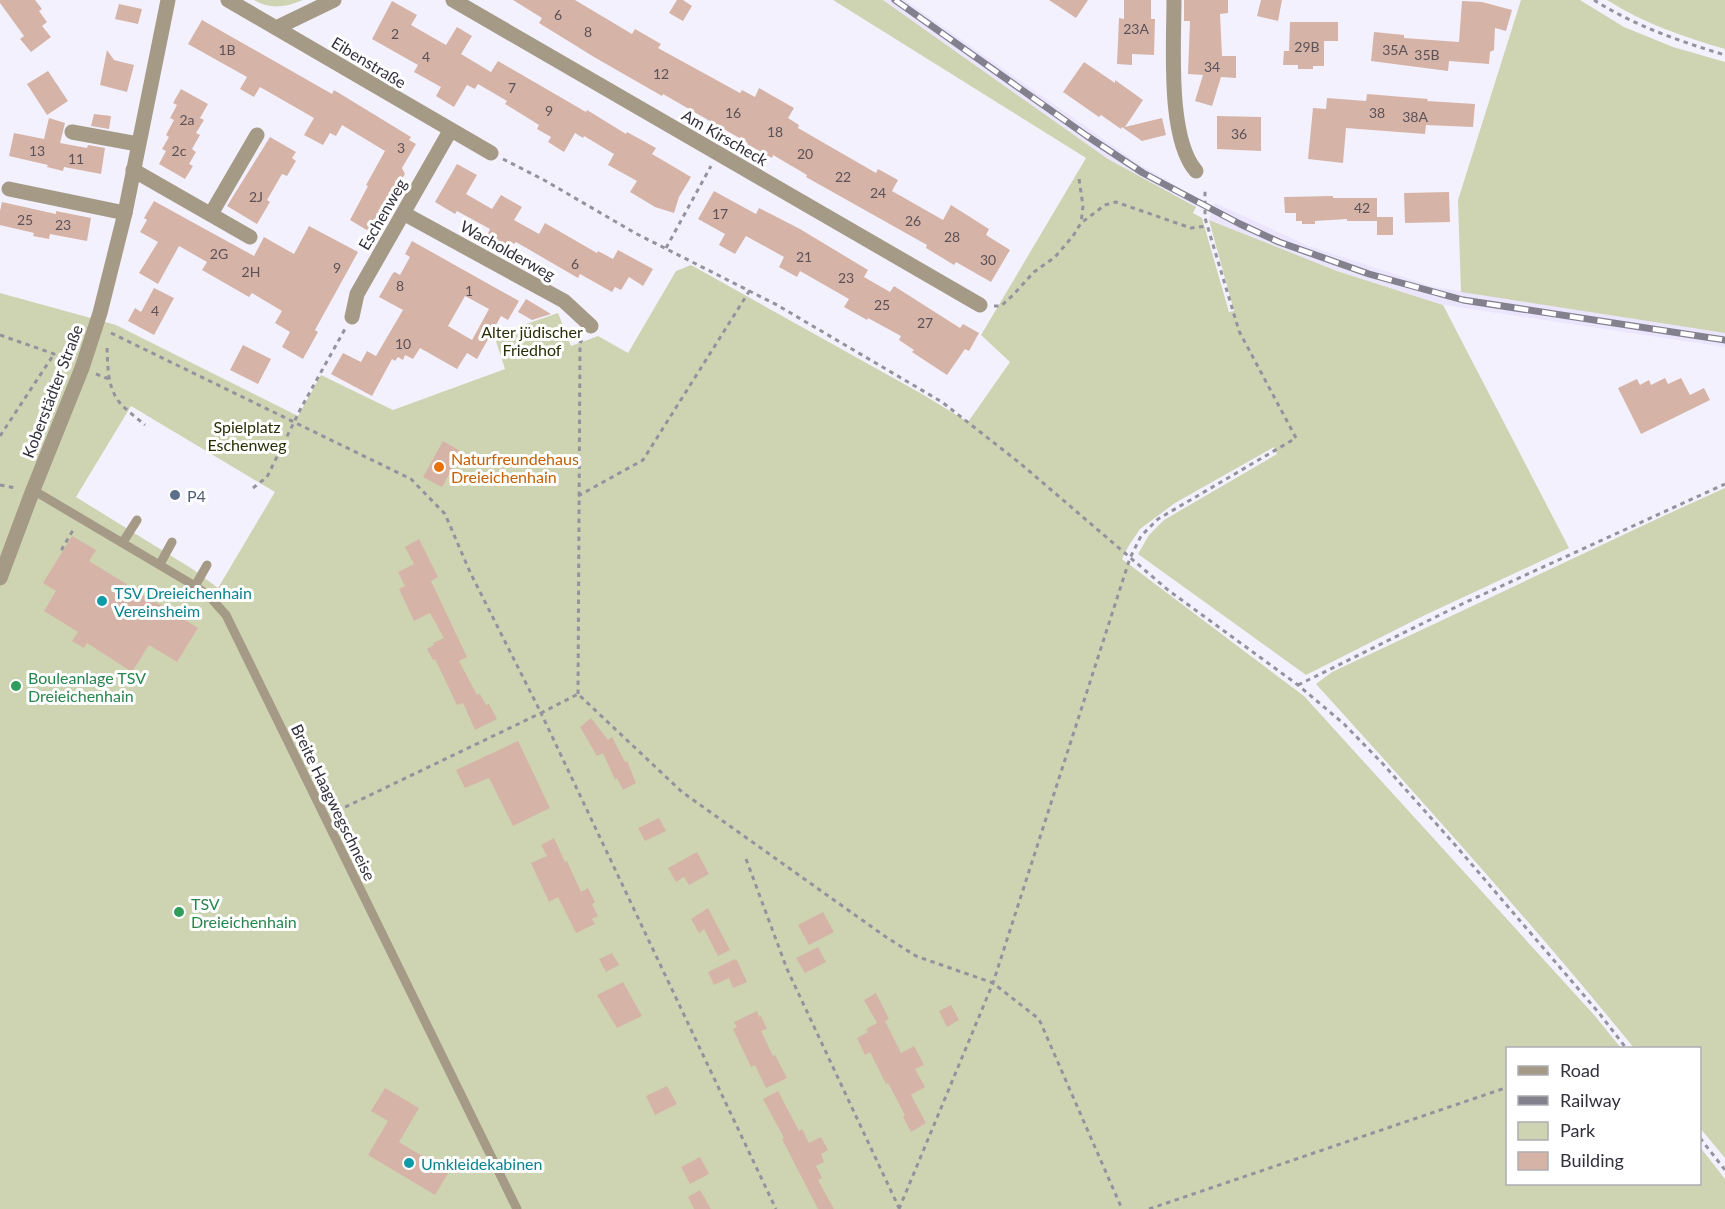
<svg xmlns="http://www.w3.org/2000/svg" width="1725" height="1209" viewBox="0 0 1725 1209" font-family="Lato,sans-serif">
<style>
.built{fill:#ebe6fd}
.green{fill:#ced4b2;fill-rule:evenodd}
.building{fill:#d5b4a7;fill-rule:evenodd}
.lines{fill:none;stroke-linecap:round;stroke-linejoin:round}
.path{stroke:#95929e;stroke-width:3;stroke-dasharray:4.5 4.5;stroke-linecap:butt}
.service{stroke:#a49a86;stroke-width:9}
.minor{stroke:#a49a86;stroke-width:15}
.tertiary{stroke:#a49a86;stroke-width:15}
.rail-casing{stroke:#84818e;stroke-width:7}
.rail{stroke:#fff;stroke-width:4.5;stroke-dasharray:14;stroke-linecap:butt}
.food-dot{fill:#e8710a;stroke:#fff;stroke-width:2}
.service-dot{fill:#5c6f8a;stroke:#fff;stroke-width:2}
.culture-dot{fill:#0f9aa8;stroke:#fff;stroke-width:2}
.leisure-dot{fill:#2e9e5b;stroke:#fff;stroke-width:2}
.labels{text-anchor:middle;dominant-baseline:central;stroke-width:6;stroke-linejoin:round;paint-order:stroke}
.number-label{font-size:14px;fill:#5c5157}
.street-label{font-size:16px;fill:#33303c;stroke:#fff}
.park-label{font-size:16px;fill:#2a2e07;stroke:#fff}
.food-label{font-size:16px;fill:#c56008;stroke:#fff;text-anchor:start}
.service-label{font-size:16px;fill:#4e5e75;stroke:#fff;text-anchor:start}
.culture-label{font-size:16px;fill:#0d838f;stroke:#fff;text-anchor:start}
.leisure-label{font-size:16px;fill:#27864d;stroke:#fff;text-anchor:start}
</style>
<rect width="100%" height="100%" fill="#f4f1fe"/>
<!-- built -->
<path class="built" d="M 883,0 L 905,0 L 1139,164 L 1197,198 L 1196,207 L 1108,159 Z
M 1215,203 L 1309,246 L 1434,287 L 1725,333 L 1725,347 L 1444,305 L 1337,271 L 1209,220 Z"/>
<!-- green -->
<path class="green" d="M 254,0 L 303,0 C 286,7 271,10 254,0 Z
M 833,0 L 883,0 L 1108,159 L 1196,207 L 1193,213 L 1202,218 L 1229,312 L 1234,311 L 1209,220 L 1337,271 L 1443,305 L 1569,548 L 1423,616 L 1306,675 L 1138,554 L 1149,535 L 1164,520 L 1277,454 L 1274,447 L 1175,503 L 1140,529 L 1128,547 L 1122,559 L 1304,696 L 1595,1016 L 1621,1048 L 1508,1048 L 1508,1184 L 1700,1184 L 1700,1147 L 1725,1179 L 1725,1209 L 0,1209 L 0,293 L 116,325 L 298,416 L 321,375 L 393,410 L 505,369 L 494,335 L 558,313 L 571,346 L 598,336 L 628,353 L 676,271 L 691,265 L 922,394 L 968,422 L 1010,362 L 981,335 L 1086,158 ZM 131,406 L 275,492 L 218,588 L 194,570 L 76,497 Z
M 1521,0 L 1580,0 L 1624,27 L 1673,47 L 1725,62 L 1725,333 L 1461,292 L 1458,200 Z
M 1607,0 L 1725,0 L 1725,49 C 1684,37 1643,23 1607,0 Z
M 1725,488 L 1725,1158 L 1700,1128 L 1700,1048 L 1634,1048 C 1532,923 1424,803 1316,684 L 1332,672 L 1659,518 Z"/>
<!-- building -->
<path class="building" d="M 0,0 L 35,0 L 42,9 L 39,11 L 47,22 L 42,26 L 51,37 L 31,52 L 20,39 L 24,36 L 0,3 Z
M 513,0 L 575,0 L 632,34 L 635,29 L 661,44 L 658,48 L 740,93 L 742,90 L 755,97 L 759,88 L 794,108 L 788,118 L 799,125 L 798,128 L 876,173 L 878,169 L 898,180 L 892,191 L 943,220 L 951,205 L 989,229 L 986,235 L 1010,250 L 991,282 L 956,262 L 954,265 L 926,248 L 927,245 L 822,186 L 806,177 L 807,175 L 773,155 L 772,158 L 747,144 L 748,143 L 663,94 L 662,96 L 594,57 L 539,23 L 542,18 Z
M 677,0 L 683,0 L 692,6 L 683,21 L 669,13 Z
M 1049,0 L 1088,0 L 1076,18 Z
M 1124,0 L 1151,0 L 1151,19 L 1155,19 L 1154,55 L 1132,54 L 1132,65 L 1117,64 L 1119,18 L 1124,19 Z
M 1184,0 L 1228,0 L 1228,13 L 1220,14 L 1222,56 L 1236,56 L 1236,78 L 1221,77 L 1212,106 L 1195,101 L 1203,75 L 1188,74 L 1190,21 L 1184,21 Z
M 1261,0 L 1282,0 L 1278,21 L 1257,16 Z
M 392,1 L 417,15 L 411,25 L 446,45 L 457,27 L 472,36 L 461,54 L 491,72 L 498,61 L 586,112 L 587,110 L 626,134 L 627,132 L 656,148 L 652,154 L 691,177 L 679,197 L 674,213 L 655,207 L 630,192 L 637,181 L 608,165 L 614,154 L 584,136 L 583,138 L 575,133 L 564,152 L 548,142 L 551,137 L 537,129 L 539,125 L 505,104 L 507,101 L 478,84 L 475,89 L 467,85 L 454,107 L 436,96 L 441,87 L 414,72 L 418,65 L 372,39 Z
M 1462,1 L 1482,2 L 1512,10 L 1506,31 L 1495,28 L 1494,50 L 1490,52 L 1489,64 L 1449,61 L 1448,71 L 1371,61 L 1374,32 L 1404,35 L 1404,38 L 1459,42 Z
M 119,4 L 142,9 L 138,24 L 115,19 Z
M 202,20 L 332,94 L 334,90 L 411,137 L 409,140 L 416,144 L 402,168 L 405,174 L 370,232 L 350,220 L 368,186 L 366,185 L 385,151 L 342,125 L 336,136 L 330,133 L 323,145 L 304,135 L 314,118 L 260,87 L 254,97 L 240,89 L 247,77 L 188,44 Z
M 1290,22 L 1338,22 L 1338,41 L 1324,41 L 1324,66 L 1313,66 L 1313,69 L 1298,69 L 1298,65 L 1283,65 L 1284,51 L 1289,51 Z
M 107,50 L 114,60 L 134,65 L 127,92 L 100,85 Z
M 1084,62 L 1115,83 L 1115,80 L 1143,100 L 1125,127 L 1162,118 L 1166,135 L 1142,141 L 1122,127 L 1121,129 L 1101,115 L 1099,117 L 1063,92 Z
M 48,71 L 68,101 L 47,115 L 27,84 Z
M 181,89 L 208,104 L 200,118 L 204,120 L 196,133 L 200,135 L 192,149 L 196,152 L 189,164 L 193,166 L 185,179 L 159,164 L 166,151 L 162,149 L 169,137 L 166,135 L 174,120 L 170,118 L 177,105 L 173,103 Z
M 1367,94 L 1428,99 L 1427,101 L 1475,104 L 1473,127 L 1426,125 L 1425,134 L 1346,128 L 1343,163 L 1308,159 L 1313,108 L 1326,109 L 1327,98 L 1366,101 Z
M 94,114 L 111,116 L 109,129 L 91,126 Z
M 1217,116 L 1261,117 L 1261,151 L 1217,149 Z
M 49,118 L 65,123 L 60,143 L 87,148 L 88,145 L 105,148 L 101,174 L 64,167 L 63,171 L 47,167 L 48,165 L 9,156 L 14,133 L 44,139 Z
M 270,137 L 296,152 L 292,158 L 296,161 L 287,176 L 282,174 L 267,200 L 270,202 L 257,224 L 227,206 Z
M 457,164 L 477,175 L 466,194 L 492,209 L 501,195 L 522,207 L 514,220 L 539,234 L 545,223 L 597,253 L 598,251 L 613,259 L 618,250 L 653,269 L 643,286 L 629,277 L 621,290 L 615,287 L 612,292 L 580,274 L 578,278 L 516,242 L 514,244 L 510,241 L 506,249 L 486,238 L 490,229 L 457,211 L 455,214 L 435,202 Z
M 714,191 L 756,214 L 759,208 L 800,229 L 868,270 L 864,277 L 890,292 L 894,286 L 960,328 L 963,324 L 979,333 L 969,351 L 965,349 L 947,375 L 912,352 L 914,350 L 899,340 L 901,336 L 868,318 L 867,320 L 844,307 L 849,299 L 800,271 L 797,277 L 779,267 L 784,257 L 746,236 L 735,254 L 719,245 L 725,234 L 698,219 Z
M 1449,192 L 1450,222 L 1405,223 L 1404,193 Z
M 1333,196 L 1333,198 L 1377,198 L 1377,221 L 1347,221 L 1347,219 L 1315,221 L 1315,224 L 1302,224 L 1302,221 L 1296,221 L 1296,213 L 1285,213 L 1284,197 Z
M 154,201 L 254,256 L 264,237 L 294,254 L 309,226 L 358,252 L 315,330 L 318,332 L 303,359 L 282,347 L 290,332 L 275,323 L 282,311 L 252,293 L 249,297 L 202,270 L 207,262 L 179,246 L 158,284 L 139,273 L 158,242 L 140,232 L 147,220 L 144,218 Z
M 2,202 L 56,214 L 56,211 L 91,218 L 87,241 L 50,234 L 49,239 L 33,236 L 34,233 L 0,225 L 0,211 Z
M 1377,217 L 1393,217 L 1393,235 L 1377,235 Z
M 412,241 L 519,301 L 508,320 L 501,316 L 477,359 L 467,353 L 457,369 L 420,348 L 413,359 L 405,355 L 403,360 L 398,357 L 395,361 L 392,359 L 372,396 L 331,374 L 343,353 L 361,362 L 367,351 L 376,356 L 403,310 L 379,297 L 393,273 L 395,272 L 400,275 L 410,257 L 405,254 ZM 465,296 L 489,309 L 472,340 L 448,326 Z
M 154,288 L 174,298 L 154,335 L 128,321 L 135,308 L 141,312 Z
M 526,299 L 551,314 L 532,320 L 518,312 Z
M 243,345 L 271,359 L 258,384 L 230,370 Z
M 1665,378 L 1668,384 L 1681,378 L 1690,395 L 1704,388 L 1710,400 L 1641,434 L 1618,388 L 1637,379 L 1640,385 L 1649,380 L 1651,385 Z
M 443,441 L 462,452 L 442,487 L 423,477 Z
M 72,536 L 96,550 L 89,561 L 198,628 L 177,662 L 149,645 L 132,672 L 87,643 L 84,648 L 72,641 L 78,632 L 44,611 L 56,591 L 43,583 Z
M 419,539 L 438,577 L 431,581 L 467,657 L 459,661 L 477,695 L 480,694 L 486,705 L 489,704 L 497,719 L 475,730 L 463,703 L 457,705 L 435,659 L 433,660 L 427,649 L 434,645 L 433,643 L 444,638 L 430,613 L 414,621 L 399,589 L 405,586 L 398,572 L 414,564 L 405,547 Z
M 591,718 L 608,740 L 612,737 L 625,762 L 627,761 L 636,783 L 623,790 L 617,778 L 615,780 L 603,753 L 597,756 L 580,727 Z
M 518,741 L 550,808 L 513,826 L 489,778 L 465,788 L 456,770 Z
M 659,818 L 666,831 L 645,841 L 638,828 Z
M 554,838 L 565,862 L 567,861 L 581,892 L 588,888 L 595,902 L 592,904 L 598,916 L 592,919 L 595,924 L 576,933 L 558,897 L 549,902 L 531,863 L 547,856 L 541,845 Z
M 697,852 L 709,874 L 689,885 L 684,877 L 676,882 L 668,868 Z
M 708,908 L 730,950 L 718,956 L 704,929 L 699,933 L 691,919 Z
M 823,912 L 834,932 L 809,945 L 798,925 Z
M 818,947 L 826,962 L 805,973 L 796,958 Z
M 612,953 L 619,965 L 606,972 L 599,959 Z
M 735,959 L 736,961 L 737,960 L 747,982 L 733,988 L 729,978 L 714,985 L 708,972 Z
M 623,982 L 642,1016 L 617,1028 L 597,995 Z
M 876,993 L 889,1019 L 885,1021 L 901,1053 L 914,1046 L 924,1065 L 915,1069 L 925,1087 L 911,1095 L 926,1123 L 911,1132 L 903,1117 L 905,1115 L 888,1083 L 886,1084 L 870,1052 L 865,1055 L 857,1038 L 868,1032 L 866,1029 L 877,1023 L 864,1000 Z
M 951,1005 L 959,1020 L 947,1027 L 939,1011 Z
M 757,1011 L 759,1017 L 761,1016 L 767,1029 L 761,1031 L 773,1056 L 775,1055 L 787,1078 L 766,1088 L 755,1065 L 751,1067 L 733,1029 L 737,1027 L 734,1022 Z
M 667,1086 L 677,1104 L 655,1115 L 646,1096 Z
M 385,1088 L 419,1108 L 399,1142 L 449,1172 L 435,1195 L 368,1155 L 388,1121 L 371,1111 Z
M 778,1091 L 799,1131 L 802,1129 L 809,1143 L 821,1137 L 828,1150 L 821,1154 L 824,1162 L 816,1166 L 822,1178 L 818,1180 L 834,1209 L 818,1209 L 782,1139 L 784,1138 L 763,1099 Z
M 700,1157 L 709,1174 L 690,1184 L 681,1167 Z
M 700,1190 L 711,1209 L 694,1209 L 688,1197 Z"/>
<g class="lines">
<!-- path -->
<path class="path" d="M 1594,0 C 1635,26 1679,41 1725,55
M 503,159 L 544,180 L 635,233 L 777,305 L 942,402 L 1021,464 L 1168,590 L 1298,685 L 1344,724 L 1383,764 L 1456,846 L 1599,1013 L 1626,1048
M 1079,179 L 1083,206 L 1081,223
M 666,248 L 711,166
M 994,306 L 1001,306 L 1013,295 L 1034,272 L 1055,257 L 1073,236 L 1081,223 L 1105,205 L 1116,202 L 1191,228 L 1207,226
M 111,333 L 411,479 L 445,514 L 470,572 L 541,713 L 578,694 L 682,792 L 886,937 L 916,956 L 993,983 L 1039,1019 L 1122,1209
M 0,335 L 54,354 L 68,361
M 107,348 C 108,367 107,387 120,403 C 127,411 137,418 145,425
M 96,374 L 109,379
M 0,436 L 54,354
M 0,485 L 16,488
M 253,488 L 267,477 L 301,408 L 345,329
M 578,496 L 643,460 L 750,290
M 63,550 L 62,549 L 73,530
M 1298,685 L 1462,604 L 1725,484
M 578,694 L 580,343 L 582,340
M 337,811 L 541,713 L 776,1209
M 746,859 L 787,969 L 899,1208
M 1700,1138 L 1725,1170
M 899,1209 L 993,983 L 1130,558 L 1141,536 L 1158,519 L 1296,438 L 1239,331 L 1205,218 L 1205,190
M 1149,1209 L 1508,1087"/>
<!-- service -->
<path class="service" d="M 33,490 L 195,586 L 209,596 L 226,615 L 517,1209
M 123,542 L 137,520
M 160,564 L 172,542
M 195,586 L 207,565"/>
<!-- minor -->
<path class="minor" d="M 228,0 L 491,153
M 453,0 L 980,305
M 1174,0 C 1174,43 1167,138 1196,171
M 276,28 L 334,0
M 72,132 L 138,144
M 133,170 L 250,237
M 9,189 L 125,213
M 403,213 L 564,301 L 591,326
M 211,214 L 257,135
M 352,317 L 357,294 L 450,131"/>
<!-- tertiary -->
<path class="tertiary" d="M 0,578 L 33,490 L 82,368 L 100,313 L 125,213 L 168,0"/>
<defs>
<path id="rail" d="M 895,0 L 1087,136 L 1143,173 L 1240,224 L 1279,242 L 1369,274 L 1463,300 L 1725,340"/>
</defs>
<!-- rail casing -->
<use href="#rail" class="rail-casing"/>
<!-- rail -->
<use href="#rail" class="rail"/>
</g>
<!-- markers -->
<circle class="food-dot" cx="439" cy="467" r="6"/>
<circle class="service-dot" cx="175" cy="495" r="6"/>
<g class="culture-dot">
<circle cx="102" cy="601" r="6"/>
<circle cx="409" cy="1163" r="6"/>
</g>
<g class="leisure-dot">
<circle cx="16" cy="686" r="6"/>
<circle cx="179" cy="912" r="6"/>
</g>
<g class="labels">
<!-- number labels -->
<g class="number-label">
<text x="558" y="14">6</text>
<text x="1136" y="28">23A</text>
<text x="588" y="31">8</text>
<text x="395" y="33">2</text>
<text x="1307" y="46">29B</text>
<text x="227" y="49">1B</text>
<text x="1395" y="49">35A</text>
<text x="1427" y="54">35B</text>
<text x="426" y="56">4</text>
<text x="1212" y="66">34</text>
<text x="661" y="73">12</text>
<text x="512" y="87">7</text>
<text x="549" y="110">9</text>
<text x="733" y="112">16</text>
<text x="1377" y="112">38</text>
<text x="1415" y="116">38A</text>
<text x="187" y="119">2a</text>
<text x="775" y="131">18</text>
<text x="1239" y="133">36</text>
<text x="401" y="147">3</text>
<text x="37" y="150">13</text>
<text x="179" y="150">2c</text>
<text x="805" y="153">20</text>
<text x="76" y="158">11</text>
<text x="843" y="176">22</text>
<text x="878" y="192">24</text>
<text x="256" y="196">2J</text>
<text x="1362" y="207">42</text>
<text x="720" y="213">17</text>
<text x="25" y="219">25</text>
<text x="913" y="220">26</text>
<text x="63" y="224">23</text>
<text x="952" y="236">28</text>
<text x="219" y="253">2G</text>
<text x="804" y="256">21</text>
<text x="988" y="259">30</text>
<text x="575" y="263">6</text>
<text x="337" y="267">9</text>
<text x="251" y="271">2H</text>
<text x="846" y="277">23</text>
<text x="400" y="285">8</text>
<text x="469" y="290">1</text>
<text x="882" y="304">25</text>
<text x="155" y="310">4</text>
<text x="925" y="322">27</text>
<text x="403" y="343">10</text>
</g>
<!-- street labels -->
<g class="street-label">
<text transform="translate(369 62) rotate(31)">Eibenstraße</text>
<text transform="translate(725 137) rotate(30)">Am Kirscheck</text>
<text transform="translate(382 214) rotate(-60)">Eschenweg</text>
<text transform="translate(508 250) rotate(29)">Wacholderweg</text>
<text transform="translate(52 391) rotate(-69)">Koberstädter Straße</text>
<text transform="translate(334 802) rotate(64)">Breite Haagwegschneise</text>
</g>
<!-- park labels -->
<g class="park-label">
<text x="532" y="331">Alter jüdischer<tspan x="532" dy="18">Friedhof</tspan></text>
<text x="247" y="426">Spielplatz<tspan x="247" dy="18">Eschenweg</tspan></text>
</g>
<!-- food labels -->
<g class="food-label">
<text x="451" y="458">Naturfreundehaus<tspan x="451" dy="18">Dreieichenhain</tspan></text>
</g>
<!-- service labels -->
<g class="service-label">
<text x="187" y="495">P4</text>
</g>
<!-- culture labels -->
<g class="culture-label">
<text x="114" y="592">TSV Dreieichenhain<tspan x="114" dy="18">Vereinsheim</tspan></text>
<text x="421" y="1163">Umkleidekabinen</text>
</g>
<!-- leisure labels -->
<g class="leisure-label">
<text x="28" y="677">Bouleanlage TSV<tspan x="28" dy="18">Dreieichenhain</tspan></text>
<text x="191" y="903">TSV<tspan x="191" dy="18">Dreieichenhain</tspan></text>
</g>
</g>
<!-- legend -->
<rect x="1506" y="1047" width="195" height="138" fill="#ffffff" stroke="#adacb1" stroke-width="1.5"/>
<rect x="1518" y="1066" width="30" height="9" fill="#a49a86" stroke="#adacb1" stroke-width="1.5"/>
<text x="1560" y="1077" font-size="18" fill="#33303c">Road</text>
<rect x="1518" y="1096" width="30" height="9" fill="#84818e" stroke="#adacb1" stroke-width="1.5"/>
<text x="1560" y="1107" font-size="18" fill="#33303c">Railway</text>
<rect x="1518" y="1122" width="30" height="18" fill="#ced4b2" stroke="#adacb1" stroke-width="1.5"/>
<text x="1560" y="1137" font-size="18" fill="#33303c">Park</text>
<rect x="1518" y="1152" width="30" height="18" fill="#d5b4a7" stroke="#adacb1" stroke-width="1.5"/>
<text x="1560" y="1167" font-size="18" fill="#33303c">Building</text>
</svg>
